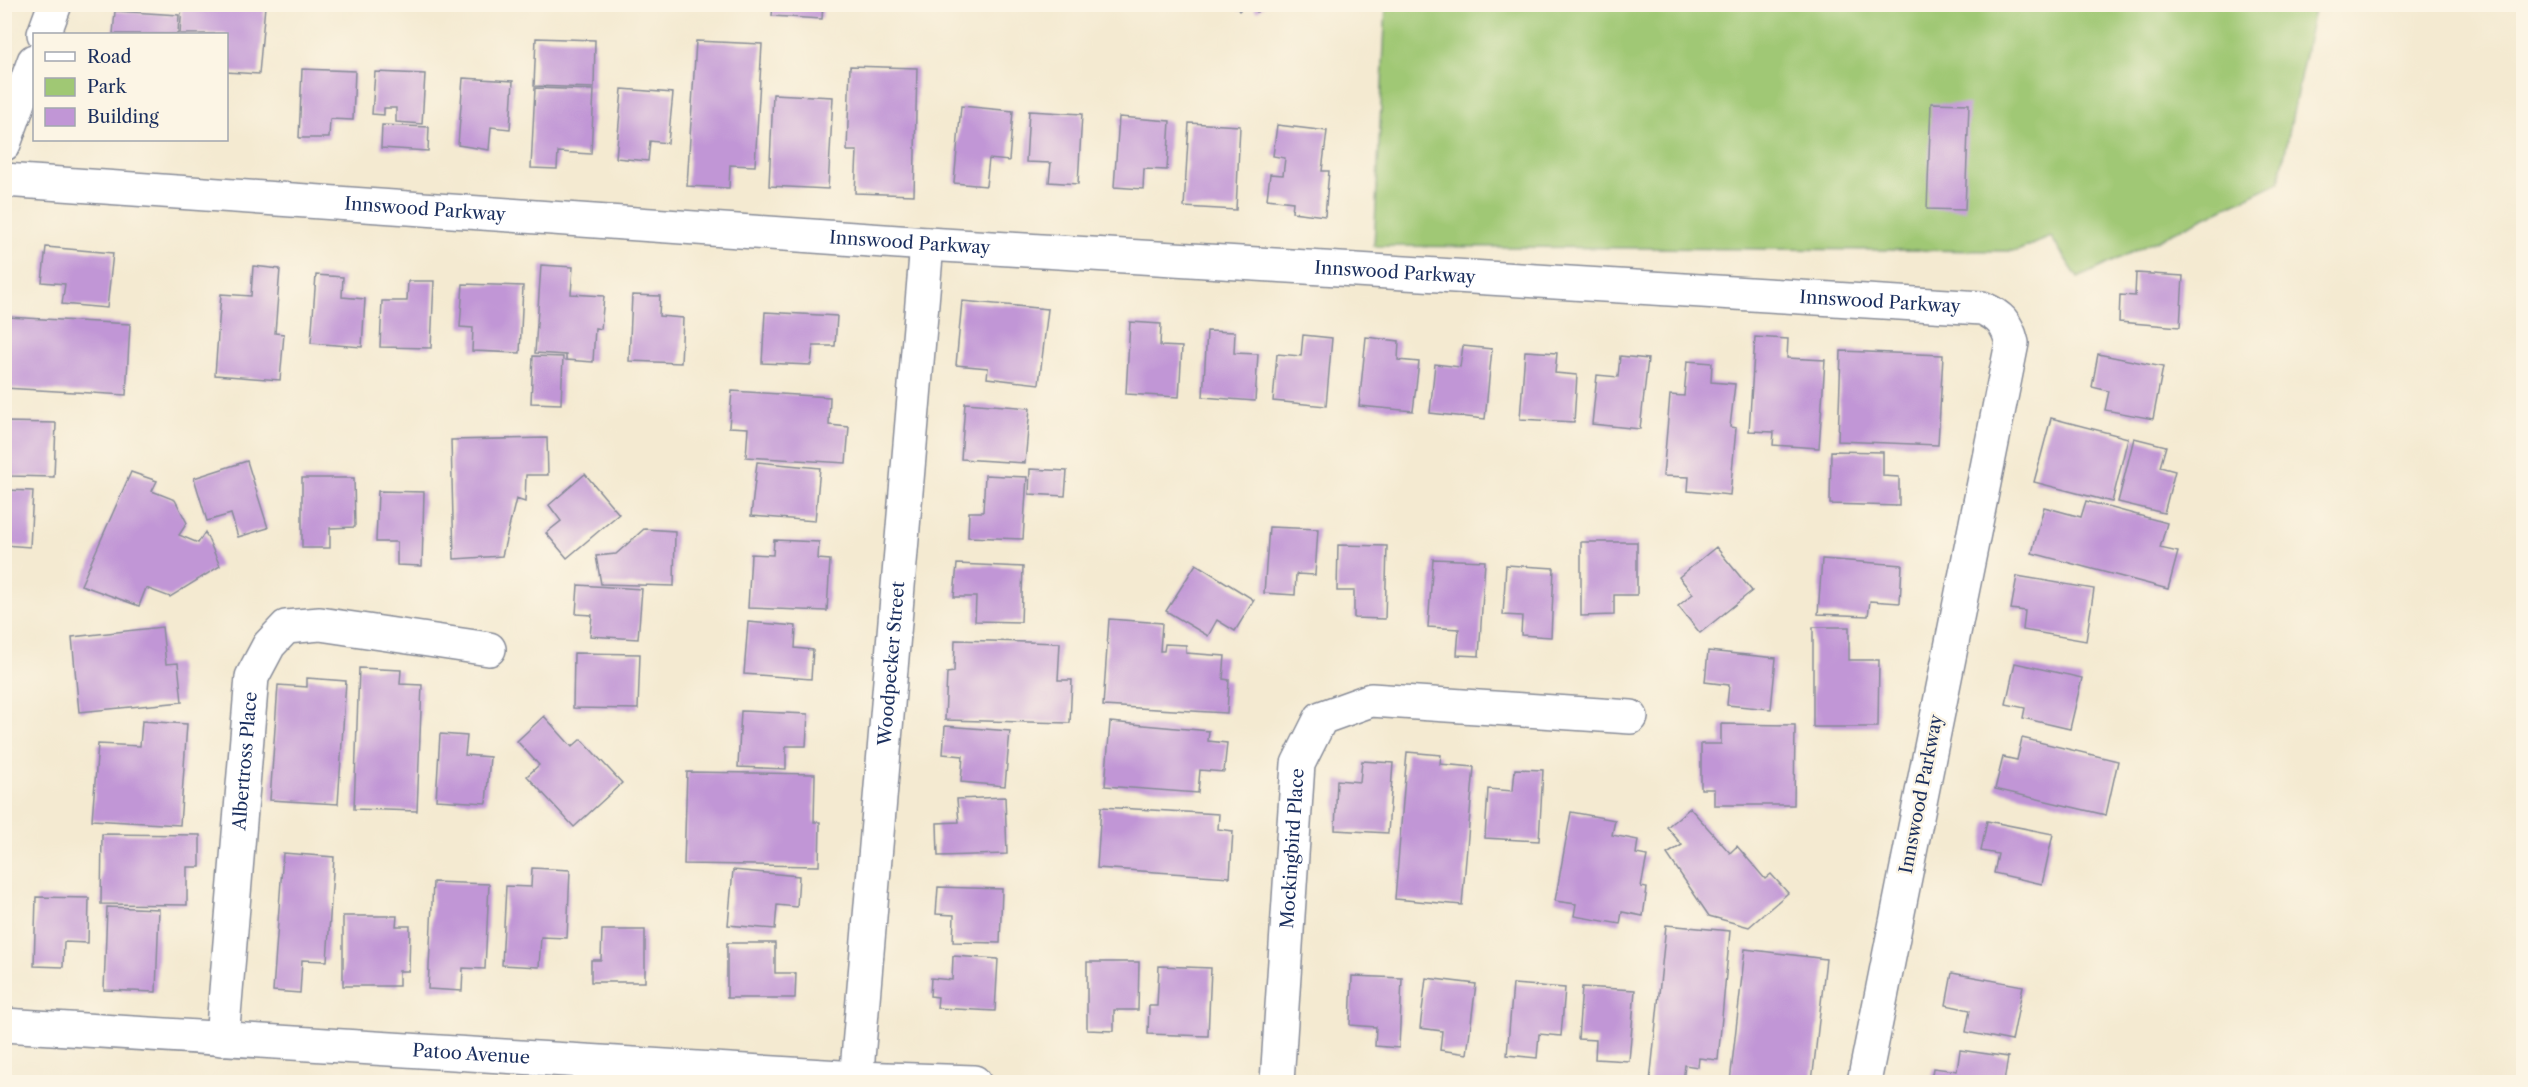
<svg xmlns="http://www.w3.org/2000/svg" width="2528" height="1087" viewBox="0 0 2528 1087" font-family="'Libre Caslon Text',serif">
<style>
.green{fill:#a0c874;stroke:#5e7c69;stroke-width:1.5}
.building{fill:#c196d6}
.lines{fill:none;stroke-linecap:round;stroke-linejoin:round}
.street-casing{stroke:#888c98;stroke-width:36}
.street{stroke:#fff;stroke-width:33}
.labels{text-anchor:middle;dominant-baseline:central;stroke-width:5;stroke-linejoin:round;paint-order:stroke}
.street-label{font-size:18px;fill:#1b2f5e;stroke:#fcf5e5}
</style>
<rect width="100%" height="100%" fill="#fcf5e5"/>
<filter id="ink" filterUnits="userSpaceOnUse"><feTurbulence type="fractalNoise" baseFrequency=".0167" numOctaves="2"/><feDisplacementMap in="SourceGraphic" scale="12" xChannelSelector="R" yChannelSelector="G"/><feConvolveMatrix kernelMatrix="1 2 1 2 8 2 1 2 1" color-interpolation-filters="sRGB"/></filter>
<filter id="wash" filterUnits="userSpaceOnUse"><feTurbulence type="fractalNoise" baseFrequency=".008" numOctaves="4" result="noise"/><feDisplacementMap in="SourceGraphic" scale="24" xChannelSelector="R" yChannelSelector="G"/><feGaussianBlur stdDeviation="1.35" result="paint"/><feColorMatrix in="noise" values="0 0 0 0 0 0 0 0 0 0 0 0 0 0 0 0 0 1.4 0 .05"/><feComposite in="paint" operator="in"/></filter>
<g filter="url(#wash)">
<rect width="100%" height="100%" fill="#f4ead1"/>
<!-- green -->
<path class="green" d="M 1386,5 L 2315,5 L 2279,182 L 2078,278 L 2051,237 L 2017,251 L 1374,246 Z"/>
<g id="blocks">
<!-- building -->
<path class="building" d="M 182,4 L 265,6 L 259,74 L 226,72 L 226,34 L 180,34 Z
M 773,4 L 823,4 L 822,19 L 772,16 Z
M 1234,4 L 1247,4 L 1239,11 Z
M 1251,4 L 1266,4 L 1257,12 Z
M 115,11 L 179,15 L 178,34 L 113,34 Z
M 536,38 L 595,40 L 594,88 L 534,86 Z
M 696,41 L 762,44 L 755,166 L 730,165 L 729,188 L 687,186 Z
M 850,66 L 917,68 L 914,195 L 855,193 L 857,151 L 847,151 Z
M 302,69 L 355,71 L 353,120 L 330,119 L 329,138 L 299,138 Z
M 375,72 L 425,74 L 422,124 L 396,122 L 396,108 L 384,108 L 384,115 L 372,114 Z
M 463,78 L 513,81 L 510,129 L 491,127 L 489,150 L 458,145 Z
M 535,88 L 594,90 L 591,154 L 558,152 L 557,169 L 531,168 Z
M 622,89 L 673,93 L 668,143 L 650,141 L 648,161 L 616,158 Z
M 773,94 L 833,97 L 828,189 L 769,186 Z
M 1931,103 L 1969,104 L 1965,210 L 1927,209 Z
M 961,106 L 1013,111 L 1009,161 L 989,159 L 986,186 L 954,183 Z
M 1029,111 L 1082,114 L 1078,184 L 1049,182 L 1051,163 L 1026,162 Z
M 1119,117 L 1170,121 L 1167,170 L 1144,169 L 1143,189 L 1114,187 Z
M 1189,123 L 1240,126 L 1236,210 L 1184,207 Z
M 382,125 L 429,127 L 428,151 L 381,148 Z
M 1277,125 L 1327,131 L 1322,171 L 1329,171 L 1325,216 L 1292,212 L 1293,202 L 1267,199 L 1270,174 L 1283,175 L 1285,158 L 1273,156 Z
M 46,247 L 113,253 L 107,308 L 62,304 L 65,284 L 42,282 Z
M 541,265 L 573,267 L 571,294 L 604,296 L 601,329 L 595,328 L 593,362 L 566,360 L 566,355 L 535,353 Z
M 253,266 L 280,269 L 275,333 L 284,334 L 280,380 L 215,375 L 221,294 L 251,296 Z
M 2136,273 L 2183,276 L 2180,327 L 2119,322 L 2120,295 L 2135,296 Z
M 316,275 L 343,277 L 342,297 L 365,299 L 362,347 L 311,343 Z
M 408,281 L 434,281 L 431,348 L 380,347 L 382,301 L 407,301 Z
M 463,284 L 523,286 L 520,353 L 472,351 L 473,328 L 460,327 Z
M 632,295 L 660,296 L 659,316 L 683,318 L 681,363 L 629,361 Z
M 962,301 L 1048,309 L 1039,384 L 987,378 L 988,368 L 956,365 Z
M 765,312 L 837,316 L 835,346 L 813,346 L 811,365 L 762,363 Z
M 8,317 L 130,324 L 126,395 L 4,388 Z
M 1130,322 L 1161,324 L 1160,346 L 1182,347 L 1179,397 L 1126,394 Z
M 1207,331 L 1235,332 L 1234,353 L 1258,354 L 1255,401 L 1203,397 Z
M 1303,335 L 1332,338 L 1326,406 L 1273,401 L 1277,354 L 1301,356 Z
M 1366,337 L 1399,341 L 1398,360 L 1419,362 L 1413,411 L 1359,406 Z
M 1755,337 L 1788,339 L 1787,358 L 1825,360 L 1819,448 L 1773,445 L 1774,432 L 1749,431 Z
M 1463,346 L 1492,349 L 1485,419 L 1430,413 L 1435,364 L 1460,367 Z
M 1525,351 L 1557,353 L 1555,373 L 1577,375 L 1574,422 L 1520,419 Z
M 1841,351 L 1943,355 L 1938,445 L 1838,441 Z
M 2098,354 L 2163,367 L 2153,419 L 2105,410 L 2109,391 L 2092,387 Z
M 533,356 L 563,357 L 561,404 L 531,403 Z
M 1620,356 L 1648,359 L 1640,429 L 1592,424 L 1597,375 L 1618,377 Z
M 1687,361 L 1712,363 L 1711,382 L 1735,384 L 1730,427 L 1736,428 L 1730,495 L 1688,491 L 1689,477 L 1663,476 L 1670,395 L 1684,396 Z
M 732,391 L 830,397 L 829,425 L 849,427 L 846,463 L 746,457 L 748,428 L 729,427 Z
M 965,403 L 1030,408 L 1025,463 L 961,459 Z
M 2051,418 L 2128,438 L 2112,502 L 2034,482 Z
M 4,422 L 56,423 L 54,477 L 9,476 L 9,452 L 4,452 Z
M 547,438 L 548,475 L 526,475 L 525,502 L 516,499 L 502,556 L 454,559 L 451,440 Z
M 2134,438 L 2166,446 L 2160,467 L 2175,471 L 2164,513 L 2118,502 Z
M 1831,451 L 1883,452 L 1883,476 L 1899,477 L 1899,506 L 1830,504 Z
M 247,461 L 268,528 L 238,537 L 231,514 L 207,521 L 194,478 Z
M 757,462 L 820,468 L 815,521 L 751,516 Z
M 1030,469 L 1067,471 L 1065,496 L 1029,494 Z
M 131,472 L 157,481 L 152,491 L 175,500 L 187,523 L 179,535 L 198,543 L 205,532 L 220,566 L 170,597 L 146,588 L 139,606 L 81,585 Z
M 585,474 L 619,514 L 567,558 L 546,533 L 561,521 L 549,505 Z
M 985,475 L 1027,477 L 1023,539 L 968,537 L 969,512 L 983,512 Z
M 302,478 L 354,478 L 355,527 L 330,528 L 330,548 L 302,548 Z
M 4,490 L 33,491 L 30,547 L 4,545 Z
M 378,491 L 424,492 L 422,566 L 397,565 L 397,542 L 376,542 Z
M 2086,501 L 2167,523 L 2160,548 L 2178,552 L 2168,589 L 2032,553 L 2044,507 L 2081,517 Z
M 1269,527 L 1318,529 L 1315,575 L 1296,574 L 1295,595 L 1264,593 Z
M 644,529 L 675,531 L 674,586 L 601,584 L 596,556 L 616,554 Z
M 774,540 L 819,542 L 818,559 L 830,560 L 827,611 L 748,608 L 751,554 L 773,555 Z
M 1581,542 L 1637,542 L 1637,595 L 1614,595 L 1614,615 L 1581,616 Z
M 1338,545 L 1387,546 L 1385,619 L 1354,618 L 1354,591 L 1337,591 Z
M 1716,547 L 1752,591 L 1700,633 L 1678,606 L 1693,594 L 1679,577 Z
M 1433,559 L 1485,561 L 1479,656 L 1457,655 L 1459,629 L 1428,627 Z
M 1822,559 L 1902,565 L 1900,603 L 1870,601 L 1868,616 L 1818,614 Z
M 957,564 L 1023,567 L 1021,622 L 975,621 L 976,597 L 954,597 Z
M 1196,564 L 1254,600 L 1235,631 L 1217,620 L 1208,636 L 1166,611 Z
M 1506,565 L 1554,568 L 1551,637 L 1521,635 L 1522,616 L 1503,615 Z
M 2017,576 L 2094,589 L 2086,641 L 2023,630 L 2025,611 L 2011,609 Z
M 578,585 L 642,589 L 638,639 L 590,636 L 592,615 L 576,614 Z
M 1109,619 L 1162,623 L 1160,651 L 1164,651 L 1165,644 L 1186,645 L 1186,653 L 1225,656 L 1223,679 L 1229,680 L 1227,713 L 1103,706 Z
M 748,622 L 796,626 L 795,648 L 813,650 L 811,679 L 744,674 Z
M 162,627 L 166,664 L 178,663 L 182,702 L 79,712 L 72,637 Z
M 1813,627 L 1849,627 L 1849,660 L 1879,660 L 1878,727 L 1813,727 Z
M 955,640 L 1060,643 L 1058,680 L 1072,680 L 1070,723 L 945,720 L 947,673 L 954,672 Z
M 1708,651 L 1776,658 L 1771,709 L 1727,705 L 1729,685 L 1705,682 Z
M 574,653 L 640,654 L 638,709 L 573,708 Z
M 2015,663 L 2082,678 L 2070,729 L 2023,718 L 2025,708 L 2006,704 Z
M 359,668 L 401,670 L 400,684 L 422,685 L 417,811 L 354,809 Z
M 307,678 L 346,681 L 338,804 L 270,800 L 278,685 L 307,687 Z
M 741,711 L 808,714 L 806,746 L 786,746 L 786,769 L 738,767 Z
M 544,716 L 572,747 L 581,739 L 622,783 L 574,827 L 527,776 L 539,765 L 517,741 Z
M 142,721 L 187,724 L 180,825 L 92,820 L 98,744 L 140,746 Z
M 1110,722 L 1209,731 L 1208,741 L 1227,743 L 1224,772 L 1200,770 L 1198,793 L 1105,786 Z
M 1721,724 L 1795,725 L 1794,805 L 1714,805 L 1714,789 L 1701,789 L 1701,744 L 1721,744 Z
M 945,726 L 1010,731 L 1005,786 L 961,782 L 963,756 L 943,754 Z
M 440,734 L 467,736 L 465,755 L 490,757 L 486,803 L 436,800 Z
M 2022,738 L 2118,761 L 2106,815 L 1995,789 L 2003,757 L 2017,760 Z
M 1407,752 L 1441,755 L 1440,764 L 1474,767 L 1462,905 L 1395,899 Z
M 1362,761 L 1393,763 L 1388,833 L 1335,830 L 1337,780 L 1360,782 Z
M 1515,769 L 1543,770 L 1539,841 L 1485,838 L 1488,789 L 1513,791 Z
M 687,772 L 815,774 L 814,822 L 820,822 L 819,866 L 684,864 Z
M 1005,797 L 1007,854 L 938,856 L 937,823 L 959,822 L 957,799 Z
M 1101,807 L 1219,814 L 1218,829 L 1233,831 L 1230,877 L 1097,868 Z
M 1690,808 L 1730,853 L 1737,846 L 1765,879 L 1771,874 L 1788,893 L 1749,927 L 1709,916 L 1667,854 L 1682,845 L 1667,827 Z
M 1571,812 L 1615,820 L 1612,835 L 1638,840 L 1636,854 L 1647,856 L 1641,887 L 1647,888 L 1643,916 L 1622,912 L 1620,924 L 1574,916 L 1576,904 L 1555,901 Z
M 1987,821 L 2053,834 L 2042,884 L 1994,873 L 1998,854 L 1981,851 Z
M 102,834 L 200,835 L 200,867 L 187,867 L 187,905 L 101,904 Z
M 283,853 L 334,857 L 327,961 L 302,960 L 300,993 L 273,991 Z
M 532,868 L 570,870 L 567,938 L 541,937 L 539,967 L 502,965 L 506,886 L 531,887 Z
M 733,870 L 799,876 L 797,907 L 777,905 L 775,929 L 728,925 Z
M 433,882 L 489,884 L 485,969 L 463,968 L 462,991 L 428,989 Z
M 938,887 L 1002,889 L 1000,943 L 953,942 L 954,915 L 936,914 Z
M 36,897 L 89,898 L 88,943 L 64,942 L 63,967 L 34,966 Z
M 107,907 L 159,909 L 156,992 L 104,990 Z
M 343,916 L 397,916 L 396,926 L 410,926 L 409,971 L 399,971 L 399,986 L 343,986 Z
M 1666,925 L 1730,931 L 1718,1060 L 1699,1058 L 1698,1067 L 1685,1065 L 1683,1082 L 1650,1082 Z
M 602,930 L 645,930 L 645,982 L 591,982 L 591,960 L 601,960 Z
M 727,943 L 775,943 L 775,973 L 796,973 L 795,998 L 727,998 Z
M 1745,949 L 1826,959 L 1812,1082 L 1730,1082 Z
M 953,956 L 998,959 L 995,1011 L 937,1008 L 938,997 L 930,996 L 931,978 L 952,980 Z
M 1087,962 L 1139,962 L 1138,1010 L 1114,1010 L 1114,1031 L 1087,1030 Z
M 1159,966 L 1211,968 L 1208,1036 L 1148,1034 L 1149,1006 L 1157,1006 Z
M 1952,973 L 2023,986 L 2012,1041 L 1966,1032 L 1970,1010 L 1946,1005 Z
M 1352,976 L 1402,978 L 1399,1048 L 1375,1046 L 1376,1027 L 1350,1025 Z
M 1426,978 L 1476,984 L 1467,1054 L 1440,1050 L 1442,1031 L 1420,1028 Z
M 1513,984 L 1565,988 L 1561,1036 L 1539,1034 L 1537,1058 L 1507,1055 Z
M 1582,987 L 1635,990 L 1629,1061 L 1595,1059 L 1596,1040 L 1578,1039 Z
M 1960,1050 L 2008,1057 L 2004,1082 L 1931,1082 L 1933,1068 L 1957,1071 Z"/>
</g>
</g>
<g filter="url(#ink)">
<use href="#blocks" fill-opacity="0" stroke="#888c98" stroke-width="1.5"/>
<g class="lines">
<defs>
<g id="street">
<path d="M 44,34 L 55,4"/>
<path d="M 4,144 L 34,61"/>
<path id="s1" d="M 4,180 L 927,244 L 1982,308 C 2000,316 2007,323 2012,343 L 1864,1082"/>
<path id="s2" d="M 4,1025 L 857,1078 L 974,1082"/>
<path id="s3" d="M 222,1039 L 252,677 L 269,645 L 286,627 L 320,624 L 489,649"/>
<path id="s4" d="M 856,1082 L 927,244"/>
<path id="s5" d="M 1277,1082 L 1298,764 L 1321,718 L 1371,700 L 1631,717"/>
</g>
</defs>
<!-- street casing -->
<use href="#street" class="street-casing"/>
<!-- street -->
<use href="#street" class="street"/>
</g>
</g>
<g class="labels">
<!-- street labels -->
<g class="street-label">
<text stroke="none"><textPath href="#s1" startOffset="422">Innswood Parkway</textPath></text>
<text stroke="none"><textPath href="#s1" startOffset="908">Innswood Parkway</textPath></text>
<text stroke="none"><textPath href="#s1" startOffset="1394">Innswood Parkway</textPath></text>
<text stroke="none"><textPath href="#s1" startOffset="1880">Innswood Parkway</textPath></text>
<text stroke="none"><textPath href="#s4" startOffset="420">Woodpecker Street</textPath></text>
<text stroke="none"><textPath href="#s3" startOffset="279">Albertross Place</textPath></text>
<text transform="translate(1921 794) rotate(-79)">Innswood Parkway</text>
<text stroke="none"><textPath href="#s5" startOffset="234">Mockingbird Place</textPath></text>
<text stroke="none"><textPath href="#s2" startOffset="468">Patoo Avenue</textPath></text>
</g>
</g>
<!-- margin -->
<rect width="2528" height="1087" fill="none" stroke="#fcf5e5" stroke-width="24"/>
<!-- legend -->
<rect x="33" y="33" width="195" height="108" fill="#fcf5e5" stroke="#a2a6af" stroke-width="1.5"/>
<rect x="45" y="52" width="30" height="9" fill="#ffffff" stroke="#a2a6af" stroke-width="1.5"/>
<text x="87" y="63" font-size="18" fill="#1b2f5e">Road</text>
<rect x="45" y="78" width="30" height="18" fill="#a0c874" stroke="#a2a6af" stroke-width="1.5"/>
<text x="87" y="93" font-size="18" fill="#1b2f5e">Park</text>
<rect x="45" y="108" width="30" height="18" fill="#c196d6" stroke="#a2a6af" stroke-width="1.5"/>
<text x="87" y="123" font-size="18" fill="#1b2f5e">Building</text>
</svg>
